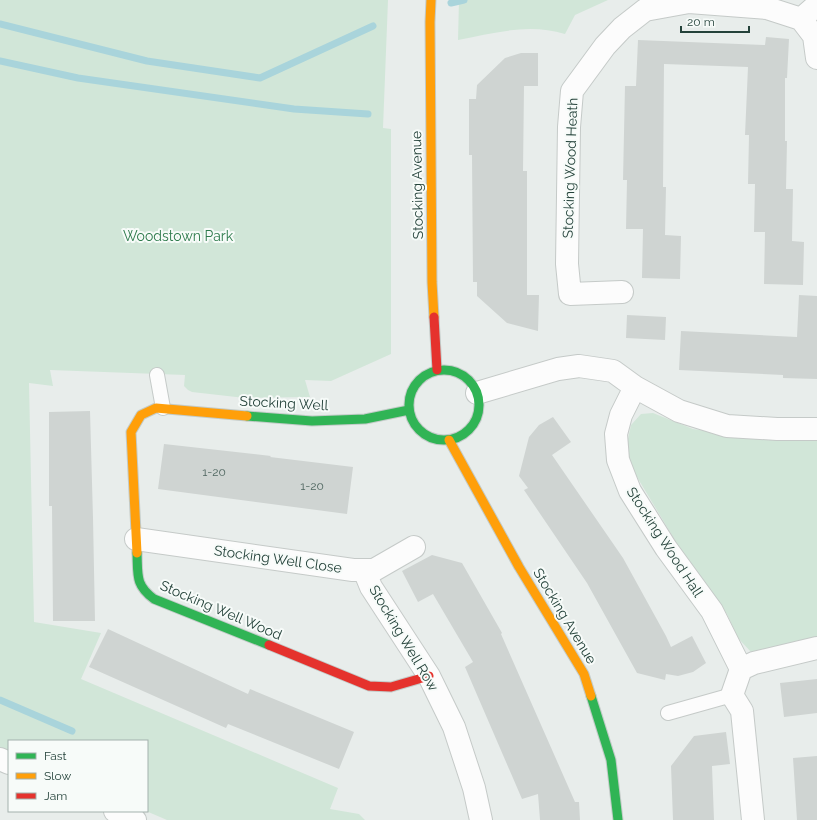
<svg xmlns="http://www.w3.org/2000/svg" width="817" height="820" viewBox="0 0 817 820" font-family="Raleway,sans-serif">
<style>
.green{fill:#d1e6d8}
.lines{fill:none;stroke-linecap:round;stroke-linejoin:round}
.stream{stroke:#a9d4db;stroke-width:7}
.building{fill:#cfd4d2}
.lane-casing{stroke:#c5cac8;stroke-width:16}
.street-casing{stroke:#c5cac8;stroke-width:24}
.fast-casing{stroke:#c3cbc8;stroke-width:11}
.slow-casing{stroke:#c3cbc8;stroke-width:11}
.jam-casing{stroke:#c3cbc8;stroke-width:11}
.lane{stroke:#fcfcfc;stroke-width:14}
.street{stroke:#fcfcfc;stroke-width:22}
.fast{stroke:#30b455;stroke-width:9}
.slow{stroke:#ff9f0a;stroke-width:9}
.jam{stroke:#e5322d;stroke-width:9}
.labels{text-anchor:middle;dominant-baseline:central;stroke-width:4;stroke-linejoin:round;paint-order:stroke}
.number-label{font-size:12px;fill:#506761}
.street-label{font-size:14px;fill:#24423a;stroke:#f7fbf9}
.park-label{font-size:14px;fill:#2d7a4b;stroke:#f7fbf9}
</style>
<rect width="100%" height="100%" fill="#e8edeb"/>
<!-- green -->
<path class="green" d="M 0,0 L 388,0 L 383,128 L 391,129 L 391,354 L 331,381 L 305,380 L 310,397 L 245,398 L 192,392 L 188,390 L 184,386 L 185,375 L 50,370 L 53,386 L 29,383 L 34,622 L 101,633 L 81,679 L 338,788 L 330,809 L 359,814 L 365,820 L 167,820 L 146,811 L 147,741 L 9,741 L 9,751 L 0,747 Z
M 459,0 L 608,0 L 575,15 L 565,34 C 529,23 493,33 458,40 Z
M 653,413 L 693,429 L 765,440 L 808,441 L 817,440 L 817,639 L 751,652 L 738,638 L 727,614 L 697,577 L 631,467 L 626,448 L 631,425 L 641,414 Z"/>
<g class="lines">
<!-- stream -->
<path class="stream" d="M 451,3 L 464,0
M 0,24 L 147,61 L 260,78 L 373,26
M 0,61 L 78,78 L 294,109 L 368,114
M 0,700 L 72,731"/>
</g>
<!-- building -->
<path class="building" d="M 766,37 L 789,39 L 787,78 L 785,78 L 785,141 L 787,141 L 786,189 L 793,189 L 792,241 L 804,242 L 803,285 L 764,284 L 765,232 L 754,232 L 755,184 L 748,184 L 749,135 L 745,135 L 748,67 L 664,64 L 663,187 L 666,187 L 665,235 L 681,236 L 680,279 L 642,278 L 643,229 L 626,229 L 627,180 L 623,180 L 625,86 L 636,86 L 638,40 L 765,45 Z
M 521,53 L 538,53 L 538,86 L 524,86 L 523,171 L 527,171 L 527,295 L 539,295 L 538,331 L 507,323 L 477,296 L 477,282 L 473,282 L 472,155 L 469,155 L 469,99 L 476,99 L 477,85 L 505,58 Z
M 799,295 L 817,296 L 817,379 L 783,378 L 783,375 L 679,370 L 681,331 L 797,337 Z
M 627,315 L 666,317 L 665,340 L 626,338 Z
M 90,411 L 93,518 L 95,621 L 53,621 L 52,506 L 49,506 L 49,412 Z
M 553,417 L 571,442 L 552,455 L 623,558 L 666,636 L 671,647 L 692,636 L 706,663 L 693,672 L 678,676 L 666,674 L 665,680 L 637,673 L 587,583 L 524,490 L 528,488 L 519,476 L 529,437 L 539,425 Z
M 164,444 L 271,456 L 270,457 L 353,467 L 347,514 L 158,489 Z
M 432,555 L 462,563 L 502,633 L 501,634 L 575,802 L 579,802 L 580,820 L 540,820 L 538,794 L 522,799 L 465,667 L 473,662 L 433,594 L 418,602 L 402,571 Z
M 108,629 L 248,694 L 250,689 L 354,732 L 339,769 L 228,724 L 226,728 L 89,667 Z
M 817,679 L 817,713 L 784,717 L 780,683 Z
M 726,732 L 730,764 L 712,766 L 714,820 L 673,820 L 671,766 L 694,736 Z
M 817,756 L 817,820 L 797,820 L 793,758 Z"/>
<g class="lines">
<defs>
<path id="lane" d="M 157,375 L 163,408
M 668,713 L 732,695"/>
<path id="street" d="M 817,5 L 801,19 L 814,36 L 817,58
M 622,292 L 570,294 L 567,264 L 569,127 L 572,91 L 605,46 L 622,28 L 645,10 L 689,2 L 767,8 L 801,19
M 635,387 L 621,415 L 616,434 L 618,460 L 630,491 L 666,548 L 712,611 L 741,669
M 477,393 L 558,369 L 579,366 L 613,371 L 635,387 L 679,411 L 727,426 L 777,429 L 817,429
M 136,539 L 353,570 L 374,570 L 414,547
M 364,570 L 371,587 L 429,676 L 454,727 L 474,788 L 481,820
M 741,669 L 732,695 L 742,711 L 753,820
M 741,669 L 754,663 L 817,648
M 0,759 L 9,763
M 115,811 L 135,820"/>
<path id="fast" d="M409 405a35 35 0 1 1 70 0a35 35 0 1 1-70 0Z
M 247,416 L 312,421 L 365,419 L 409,410
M 137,553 C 138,575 135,585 154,599 L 269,645
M 591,696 L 611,760 L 618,820"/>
<path id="slow" d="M 431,0 L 430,22 L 432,282 L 434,317
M 449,440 L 519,567 L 584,674 L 591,696
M 137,553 L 131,432 L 141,415 L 156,408 L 247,416"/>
<path id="jam" d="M 434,317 L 437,370
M 269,645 L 369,686 L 391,687 L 429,676"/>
</defs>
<!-- lane casing -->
<use href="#lane" class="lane-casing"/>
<!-- street casing -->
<use href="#street" class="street-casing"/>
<!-- fast casing -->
<use href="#fast" class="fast-casing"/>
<!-- slow casing -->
<use href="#slow" class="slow-casing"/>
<!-- jam casing -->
<use href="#jam" class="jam-casing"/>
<!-- lane -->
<use href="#lane" class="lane"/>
<!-- street -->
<use href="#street" class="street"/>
<!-- fast -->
<use href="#fast" class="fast"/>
<!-- slow -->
<use href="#slow" class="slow"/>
<!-- jam -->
<use href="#jam" class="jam"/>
</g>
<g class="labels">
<!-- number labels -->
<g class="number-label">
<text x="214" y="472">1-20</text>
<text x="312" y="486">1-20</text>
</g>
<!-- street labels -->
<g class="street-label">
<text transform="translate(570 168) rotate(-88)">Stocking Wood Heath</text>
<text transform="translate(417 185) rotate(-91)">Stocking Avenue</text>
<text transform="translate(284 403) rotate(3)">Stocking Well</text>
<text transform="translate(665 542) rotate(57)">Stocking Wood Hall</text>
<text transform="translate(278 559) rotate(8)">Stocking Well Close</text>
<text transform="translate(221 610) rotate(23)">Stocking Well Wood</text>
<text transform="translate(565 616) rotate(59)">Stocking Avenue</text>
<text transform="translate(404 638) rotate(59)">Stocking Well Row</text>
</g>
<!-- park labels -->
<g class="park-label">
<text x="178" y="236">Woodstown Park</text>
</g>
</g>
<!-- legend -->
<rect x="8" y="740" width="140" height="72" fill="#f7fbf9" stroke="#a3b1ad"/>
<rect x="16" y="753" width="20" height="6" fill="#30b455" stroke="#a3b1ad"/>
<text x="44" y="760" font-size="12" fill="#24423a">Fast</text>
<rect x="16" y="773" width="20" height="6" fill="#ff9f0a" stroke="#a3b1ad"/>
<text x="44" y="780" font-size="12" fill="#24423a">Slow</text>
<rect x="16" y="793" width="20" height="6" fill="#e5322d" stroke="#a3b1ad"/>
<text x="44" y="800" font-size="12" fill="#24423a">Jam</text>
<!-- scale -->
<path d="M681 26v6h68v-6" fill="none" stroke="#24423a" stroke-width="2"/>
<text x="687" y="26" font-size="12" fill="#24423a" stroke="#f7fbf9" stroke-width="3" paint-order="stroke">20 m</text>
</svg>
